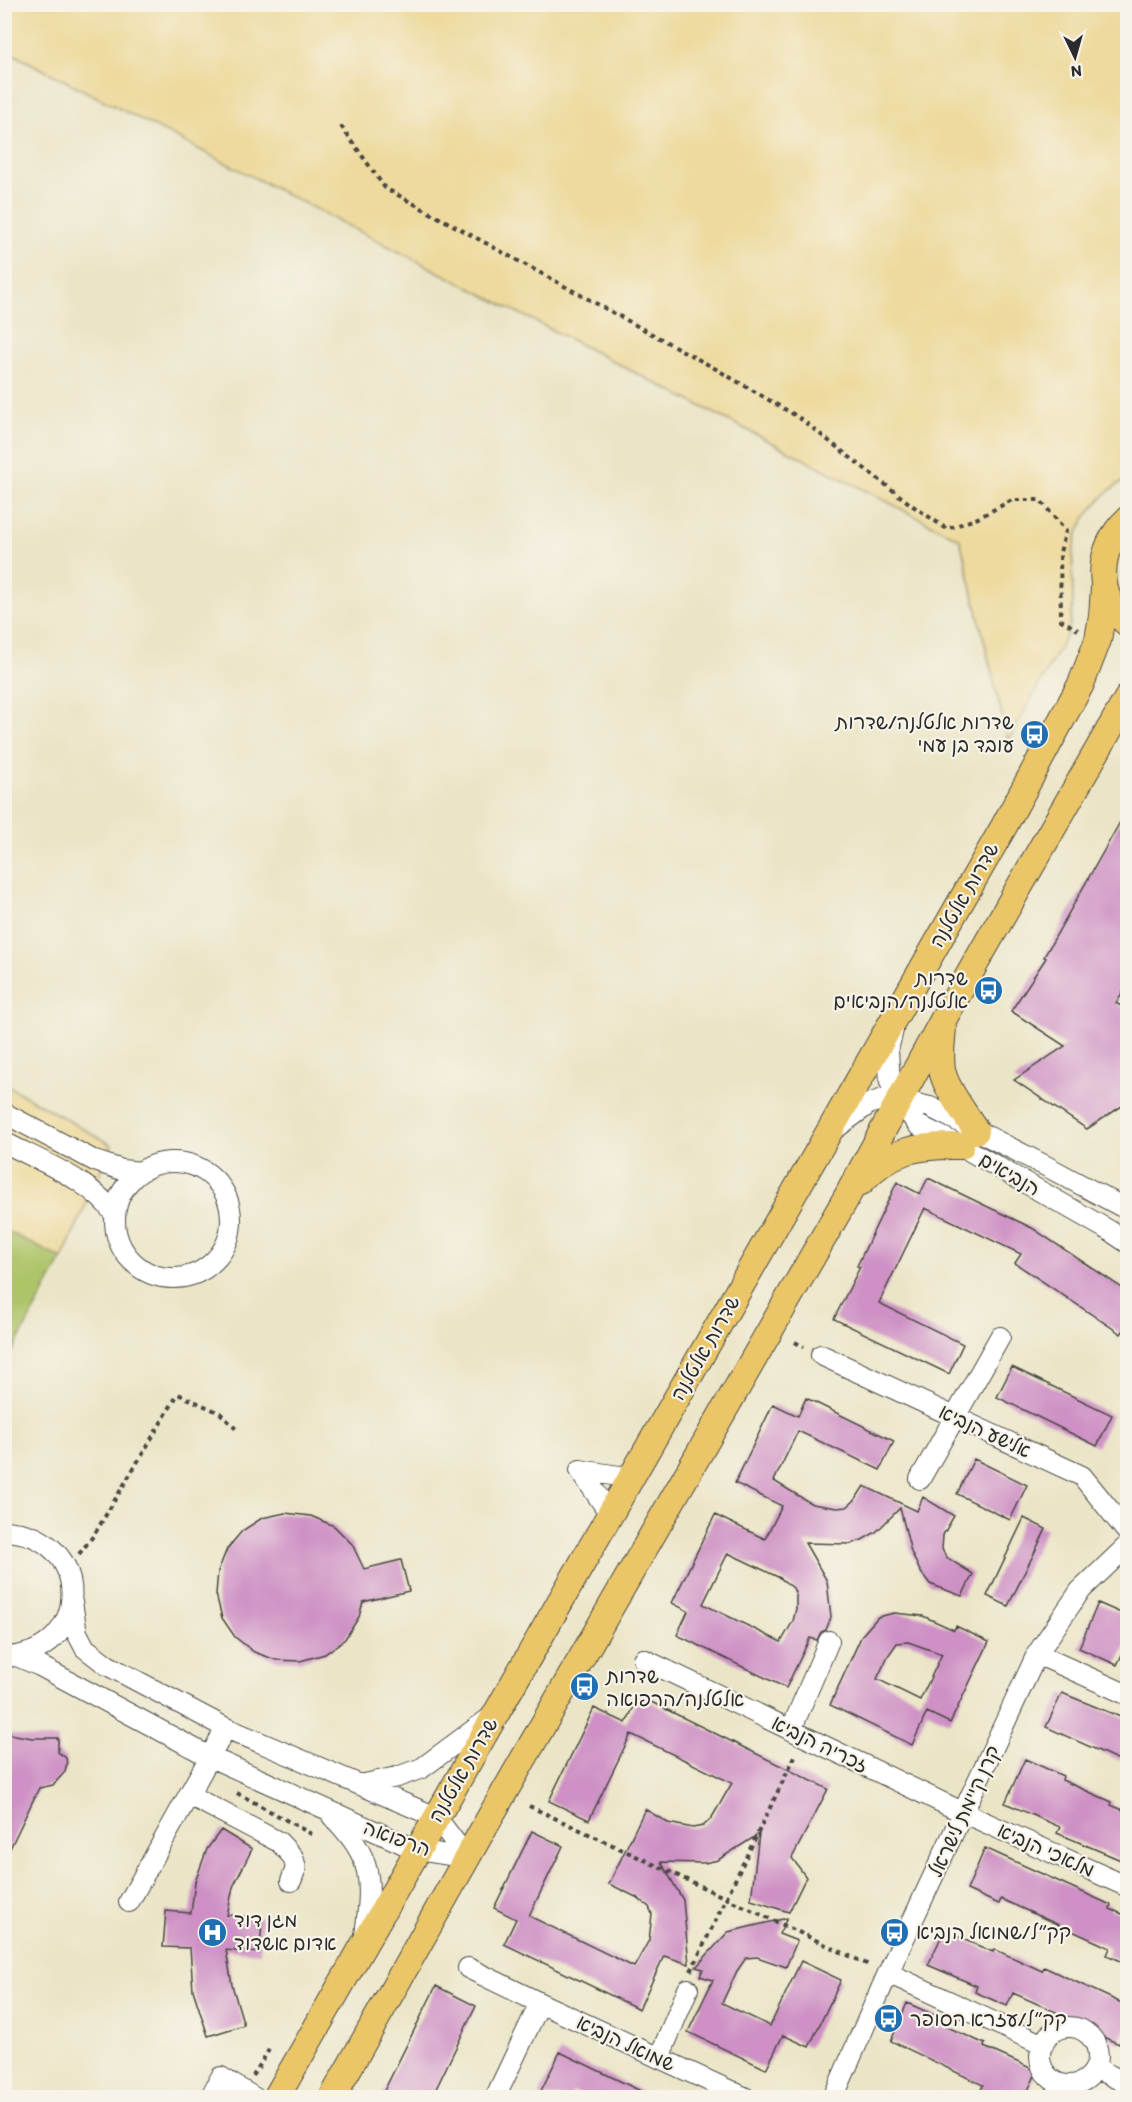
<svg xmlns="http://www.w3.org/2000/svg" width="1132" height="2102" viewBox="0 0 1132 2102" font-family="Itim,'Playpen Sans Hebrew',sans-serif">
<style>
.green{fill:#aec469;stroke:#6c784a;stroke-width:1.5}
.sand{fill:#eeda9e;stroke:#8c8264;stroke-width:1.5}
.building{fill:#ce90c5;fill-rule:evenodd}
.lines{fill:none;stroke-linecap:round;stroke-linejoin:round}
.minor-casing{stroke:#484742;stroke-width:22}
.major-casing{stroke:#484742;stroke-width:28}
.path{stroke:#484742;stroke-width:4;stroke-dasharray:4.5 4.5;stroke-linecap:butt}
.minor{stroke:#fff;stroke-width:20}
.major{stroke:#ebc669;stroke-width:26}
.labels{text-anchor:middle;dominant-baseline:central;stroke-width:4.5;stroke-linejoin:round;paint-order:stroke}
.poi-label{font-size:20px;fill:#2b2b2b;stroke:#f7f3e8;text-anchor:start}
.street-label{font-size:20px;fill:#2b2b2b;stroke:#f7f3e8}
</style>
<rect width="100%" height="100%" fill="#f7f3e8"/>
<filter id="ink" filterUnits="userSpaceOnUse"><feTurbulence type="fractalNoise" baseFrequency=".0167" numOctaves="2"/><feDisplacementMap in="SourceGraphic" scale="12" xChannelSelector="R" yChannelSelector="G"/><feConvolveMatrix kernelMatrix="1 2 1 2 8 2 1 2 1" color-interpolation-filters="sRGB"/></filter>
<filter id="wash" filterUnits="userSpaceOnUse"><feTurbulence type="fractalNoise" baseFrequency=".008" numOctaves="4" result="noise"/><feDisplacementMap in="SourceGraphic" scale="24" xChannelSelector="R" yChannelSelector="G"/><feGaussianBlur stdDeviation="1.35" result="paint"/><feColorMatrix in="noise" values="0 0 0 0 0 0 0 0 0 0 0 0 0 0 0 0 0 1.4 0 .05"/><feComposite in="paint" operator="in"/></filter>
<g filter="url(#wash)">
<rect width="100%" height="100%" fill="#ebe5c7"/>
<!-- green -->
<path class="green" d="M 5,1230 L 62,1259 L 5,1365 Z"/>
<!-- sand -->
<path class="sand" d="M 4,5 L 1127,5 L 1127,479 C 1113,486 1102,496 1092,509 C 1057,551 1083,590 1067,634 L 1008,741 L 960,539 L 5,50 Z
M 4,1084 L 112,1145 L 62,1259 L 5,1230 Z"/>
<g id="blocks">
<!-- building -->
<path class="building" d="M 1128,808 L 1128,983 L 1116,1003 L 1128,1010 L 1128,1102 L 1087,1129 L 1014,1080 L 1065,1046 L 1011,1011 L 1046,958 L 1044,957 Z
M 928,1178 L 1032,1228 L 1128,1292 L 1128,1324 L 1121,1334 L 1015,1263 L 1021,1254 L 925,1208 L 879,1303 L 963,1344 L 949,1374 L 834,1319 L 860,1267 L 857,1266 L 897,1182 L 920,1194 Z
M 1012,1367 L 1112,1415 L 1097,1446 L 997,1397 Z
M 806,1398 L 894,1441 L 880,1470 L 798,1431 L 774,1481 L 812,1504 L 837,1508 L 847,1507 L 855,1500 L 864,1486 L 917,1511 L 923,1497 L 954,1516 L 943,1535 L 942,1549 L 946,1557 L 973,1574 L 962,1596 L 930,1584 L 920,1571 L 911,1552 L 900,1508 L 876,1532 L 862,1540 L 850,1544 L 805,1543 L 827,1581 L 831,1617 L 826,1630 L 821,1632 L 817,1640 L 810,1638 L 786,1688 L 677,1635 L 688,1611 L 672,1603 L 715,1515 L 765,1539 L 782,1506 L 735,1483 L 773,1404 L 798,1416 ZM 728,1553 L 780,1578 L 793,1588 L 796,1595 L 796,1609 L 793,1621 L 781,1642 L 703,1604 Z
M 974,1459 L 1027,1485 L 1010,1520 L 957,1494 Z
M 285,1513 L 311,1516 L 334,1526 L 352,1544 L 364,1569 L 401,1560 L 409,1591 L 363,1602 L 359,1617 L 345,1639 L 325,1654 L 300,1661 L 276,1660 L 254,1652 L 235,1637 L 222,1618 L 216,1594 L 218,1571 L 227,1549 L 242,1531 L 262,1518 Z
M 1024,1518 L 1046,1529 L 1008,1606 L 987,1596 Z
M 1098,1603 L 1128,1616 L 1128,1642 L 1117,1665 L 1079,1648 Z
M 894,1613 L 923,1616 L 954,1630 L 956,1626 L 989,1642 L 950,1723 L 927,1712 L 912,1745 L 830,1705 L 862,1635 L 878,1617 ZM 908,1642 L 942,1654 L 920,1700 L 877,1679 L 888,1656 L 897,1643 Z
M 1062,1693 L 1128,1720 L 1128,1743 L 1119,1760 L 1046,1727 Z
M 639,1696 L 828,1789 L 792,1858 L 806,1877 L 789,1912 L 751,1900 L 759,1834 L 718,1860 L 705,1863 L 661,1862 L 683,1900 L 689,1964 L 664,1956 L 639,2009 L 504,1944 L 516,1919 L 494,1908 L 532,1831 L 563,1846 L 529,1916 L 634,1967 L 649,1940 L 652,1914 L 649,1907 L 636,1897 L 609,1884 L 645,1809 L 668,1823 L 693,1828 L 703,1826 L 711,1819 L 732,1783 L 631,1734 L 589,1820 L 549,1801 L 594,1708 L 626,1723 Z
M 4,1733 L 32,1738 L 58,1738 L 58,1752 L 66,1758 L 67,1764 L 65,1772 L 53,1785 L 39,1788 L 4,1861 Z
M 1025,1759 L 1063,1776 L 1062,1780 L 1112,1802 L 1111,1805 L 1128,1812 L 1128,1863 L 1057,1833 L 1060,1827 L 1005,1803 Z
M 221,1830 L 252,1849 L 233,1887 L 227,1915 L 262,1917 L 260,1953 L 226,1950 L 232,1985 L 244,2025 L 208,2036 L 193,1990 L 190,1948 L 163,1947 L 166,1911 L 191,1913 L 195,1882 L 207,1849 Z
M 985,1848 L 1111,1905 L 1110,1909 L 1125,1915 L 1128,1910 L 1128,1964 L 1107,1955 L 1110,1948 L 1001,1899 L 999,1904 L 967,1890 Z
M 787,1918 L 779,1934 L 797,1941 L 786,1967 L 757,1957 L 746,1958 L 737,1971 L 722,2003 L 770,2026 L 801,1961 L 841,1980 L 809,2047 L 783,2035 L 766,2069 L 688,2032 L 713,1980 L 700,1976 L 703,1969 L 696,1967 L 728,1932 Z
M 944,1931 L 993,1952 L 994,1949 L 1042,1971 L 1044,1967 L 1128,2006 L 1128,2026 L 1119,2044 L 1083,2028 L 1085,2025 L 1013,1993 L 1007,2006 L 975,1992 L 977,1986 L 928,1965 Z
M 436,1986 L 476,2006 L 432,2097 L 381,2097 Z
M 907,2003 L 943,2019 L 941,2024 L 985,2044 L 984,2047 L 1037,2071 L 1025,2097 L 993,2097 L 980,2092 L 983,2085 L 891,2041 Z
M 560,2052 L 653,2097 L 585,2097 L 573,2092 L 570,2097 L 538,2097 Z"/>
</g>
</g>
<g filter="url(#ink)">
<use href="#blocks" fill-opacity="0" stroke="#484742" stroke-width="1.5"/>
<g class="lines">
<defs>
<path id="minor" d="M 893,1030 L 888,1050 L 890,1082 L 899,1100 L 918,1125 L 961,1146 L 1110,1231 L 1128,1243
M 4,1113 L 95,1161 L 122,1170 L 140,1172
M 832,1131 L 869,1104 L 880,1100 L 899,1100 L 930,1107 L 1046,1166 L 1128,1210
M 4,1142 C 41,1162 92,1180 115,1215
M115 1220a58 58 0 1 1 116 0a58 58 0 1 1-116 0Z
M 821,1355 L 1082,1476 L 1128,1533
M 580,1470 L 610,1514
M 580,1470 L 619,1476 L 632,1475
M 920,1479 L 1000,1337
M 4,1531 C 95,1534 93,1655 4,1657
M 72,1602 L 77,1633 L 85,1648 L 107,1665 L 226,1728 L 436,1817 L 467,1858
M 1037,1654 L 1128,1695
M 19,1657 L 40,1666 L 210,1757 L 417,1850 L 467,1858
M 643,1659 L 964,1813 L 1128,1887
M 791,1730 L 829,1641
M 360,1785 L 397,1777 L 422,1768 L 491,1717
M 189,1795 L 279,1842 L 293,1857 L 296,1868 L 291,1881
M 332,1816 C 374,1859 372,1879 365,1936
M 129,1902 L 226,1728
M 468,1968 L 540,2003
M 888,1973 L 1043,2045
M1040 2056a29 29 0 1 1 58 0a29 29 0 1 1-58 0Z
M 659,2058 L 688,1989
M 1095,2068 L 1128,2084
M 210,2098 L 221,2077 L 255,2098
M 495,2098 L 540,2003 L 746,2098
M 833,2098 L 888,1973 L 1037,1654 L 1080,1591 L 1128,1545"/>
<path id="major" d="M 1128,519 C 1097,547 1093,596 1128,624
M 943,1027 C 942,1042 939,1059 943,1074 C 949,1094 965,1113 976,1131
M 861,1182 C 891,1149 918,1145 961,1146
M 276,2098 L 1003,828 L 1081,684 L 1098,640 L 1102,616 L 1104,588
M 332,2098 L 490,1817 L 845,1200 L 943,1020 L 1128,697"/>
</defs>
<!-- minor casing -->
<use href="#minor" class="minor-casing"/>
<!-- major casing -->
<use href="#major" class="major-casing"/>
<!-- path -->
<path class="path" d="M 341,126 L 385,188 L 716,369 L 798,417 L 913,506 L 947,529 L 978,518 L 1012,500 L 1040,500 L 1066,531 L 1060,552 L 1061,620 L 1078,630
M 795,1342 L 804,1347
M 79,1554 L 94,1535 L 178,1394 L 220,1413 L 238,1431
M 237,1793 L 315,1836
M 529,1806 L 871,1966
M 691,1971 L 796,1754
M 253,2076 L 270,2048"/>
<!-- minor -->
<use href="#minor" class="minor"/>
<!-- major -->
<use href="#major" class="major"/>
</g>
</g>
<!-- icons -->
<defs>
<symbol id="bus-disc" viewBox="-11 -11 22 22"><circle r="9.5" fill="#1f6fb2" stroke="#f7f3e8"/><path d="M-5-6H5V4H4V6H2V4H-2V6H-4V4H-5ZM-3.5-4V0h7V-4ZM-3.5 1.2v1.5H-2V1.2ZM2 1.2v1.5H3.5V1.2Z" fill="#fff"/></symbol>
<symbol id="hospital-disc" viewBox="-11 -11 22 22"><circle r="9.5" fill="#1f6fb2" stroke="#f7f3e8"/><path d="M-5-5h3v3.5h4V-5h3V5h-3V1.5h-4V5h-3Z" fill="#fff"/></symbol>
</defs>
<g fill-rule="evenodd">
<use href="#bus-disc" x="1018" y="718" width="33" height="33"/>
<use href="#bus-disc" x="972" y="974" width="33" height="33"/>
<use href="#bus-disc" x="568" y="1670" width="33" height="33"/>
<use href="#hospital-disc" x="196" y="1916" width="33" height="33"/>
<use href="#bus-disc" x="878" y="1916" width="33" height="33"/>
<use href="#bus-disc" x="872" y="2002" width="33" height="33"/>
</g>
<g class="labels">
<!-- poi labels -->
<g class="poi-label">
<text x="1014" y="722" text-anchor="end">שדרות אלטלנה/שדרות<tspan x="1014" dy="23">עובד בן עמי</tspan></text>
<text x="968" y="978" text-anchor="end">שדרות<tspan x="968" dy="23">אלטלנה/הנביאים</tspan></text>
<text x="606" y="1676">שדרות<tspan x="606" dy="23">אלטלנה/הרפואה</tspan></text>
<text x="234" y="1920">מגן דוד<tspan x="234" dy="23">אדום אשדוד</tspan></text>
<text x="916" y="1932">קק״ל/שמואל הנביא</text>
<text x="910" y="2019">קק״ל/עזרא הסופר</text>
</g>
<!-- street labels -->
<g class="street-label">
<text transform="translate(964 895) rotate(-60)">שדרות אלטלנה</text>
<text transform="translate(1010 1174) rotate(30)">הנביאים</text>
<text transform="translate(705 1348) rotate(-60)">שדרות אלטלנה</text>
<text transform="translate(985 1431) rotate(25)">אלישע הנביא</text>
<text transform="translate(820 1744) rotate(26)">זכריה הנביא</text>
<text transform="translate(463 1770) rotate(-60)">שדרות אלטלנה</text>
<text transform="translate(964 1811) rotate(-65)">קרן קיימת לישראל</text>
<text transform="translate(397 1838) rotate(20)">הרפואה</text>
<text transform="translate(1046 1850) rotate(24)">מלאכי הנביא</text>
<text transform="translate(626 2043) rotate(25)">שמואל הנביא</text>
</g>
</g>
<!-- margin -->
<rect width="1132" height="2102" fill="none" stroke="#f7f3e8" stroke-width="24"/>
<!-- north arrow -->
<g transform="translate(1075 57) rotate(175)" stroke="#f7f3e8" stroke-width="4.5" paint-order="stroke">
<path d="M0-4.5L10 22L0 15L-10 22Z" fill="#2b2b2b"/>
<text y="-9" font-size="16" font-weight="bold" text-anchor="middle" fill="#2b2b2b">N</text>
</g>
</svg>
